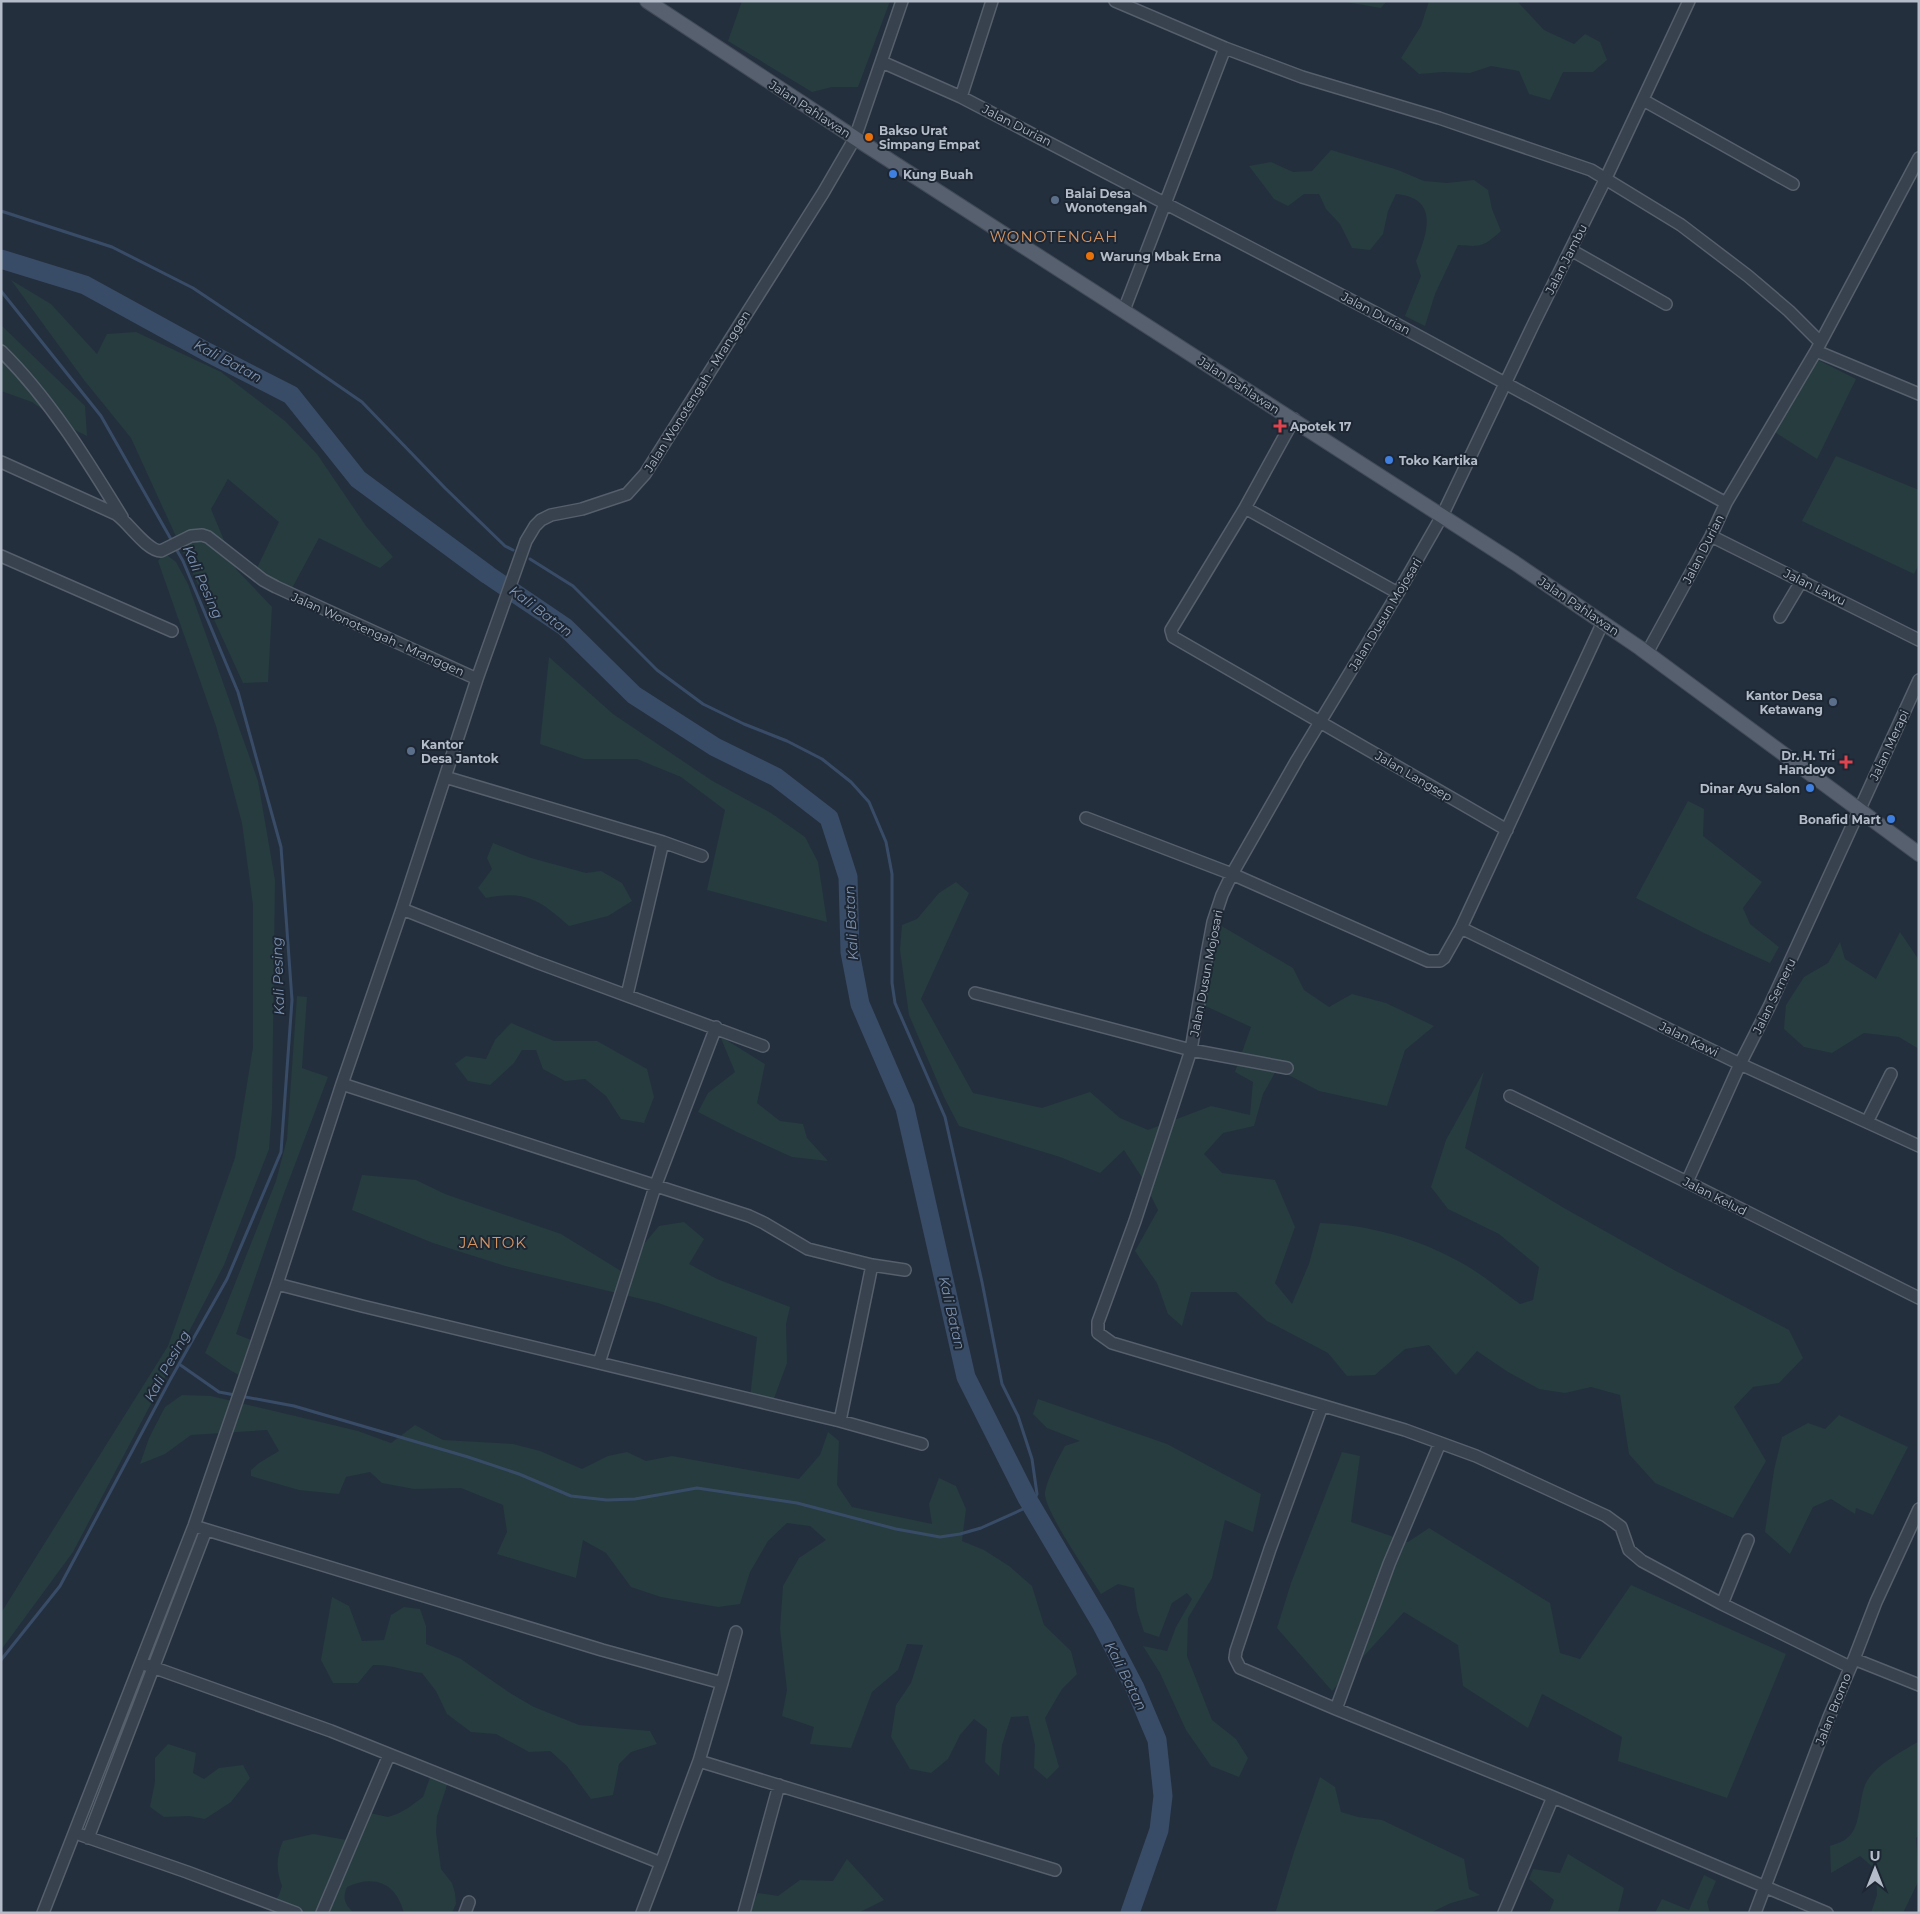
<svg xmlns="http://www.w3.org/2000/svg" width="1920" height="1914" viewBox="0 0 1920 1914" font-family="Montserrat,sans-serif">
<style>
.green{fill:#263c3f}
.lines{fill:none;stroke-linecap:round;stroke-linejoin:round}
.stream{stroke:#394c67;stroke-width:3}
.river{stroke:#394c67;stroke-width:19}
.minor-casing{stroke:#565f6c;stroke-width:14}
.major-casing{stroke:#414a57;stroke-width:16}
.minor{stroke:#38414e;stroke-width:11}
.major{stroke:#56606e;stroke-width:14}
.food-dot{fill:#e8710a;stroke:#1d2633;stroke-width:2}
.shop-dot{fill:#3f7fe0;stroke:#1d2633;stroke-width:2}
.service-dot{fill:#5c6f8a;stroke:#1d2633;stroke-width:2}
.health-dot{fill:#e0444e;stroke:#1d2633;stroke-width:2}
.labels{text-anchor:middle;dominant-baseline:central;stroke-width:4;stroke-linejoin:round;paint-order:stroke}
.street-label{font-size:12px;fill:#b4bcc9;stroke:#1d2633}
.poi-label{font-size:12px;font-weight:bold;fill:#b4bcc9;stroke:#1d2633;text-anchor:start}
.water-label{font-size:14px;font-style:italic;fill:#7c92b1;stroke:#1d2633}
.quarter-label{font-size:15px;letter-spacing:1px;fill:#d59563;stroke:#1d2633}
</style>
<rect width="100%" height="100%" fill="#242f3e"/>
<!-- green -->
<path class="green" d="M 742,1 L 890,1 L 858,87 L 832,87 L 812,92 L 728,41 Z
M 1340,1 L 1387,1 L 1381,8 Z
M 1429,1 L 1517,1 L 1544,30 L 1574,44 L 1585,34 L 1600,42 L 1607,60 L 1593,72 L 1563,72 L 1550,100 L 1529,94 L 1519,71 L 1491,66 L 1470,73 L 1443,72 L 1419,74 L 1401,58 L 1421,26 Z
M 1331,150 L 1398,170 L 1424,181 L 1447,183 L 1474,180 L 1488,190 L 1492,209 L 1501,231 C 1483,247 1481,247 1458,245 L 1435,294 L 1425,326 L 1405,316 L 1421,276 L 1416,261 C 1428,232 1439,198 1396,194 L 1388,211 L 1383,234 L 1370,250 L 1352,248 L 1340,224 L 1326,209 L 1319,194 L 1304,194 L 1288,206 L 1274,199 L 1249,166 L 1271,162 L 1293,172 L 1312,171 Z
M 11,280 L 51,304 L 97,354 L 107,334 L 136,332 L 221,372 L 285,421 L 317,454 L 366,526 L 393,557 L 380,568 L 319,538 L 291,590 L 256,570 L 279,522 L 228,479 L 211,509 L 236,569 L 272,607 L 268,682 L 243,683 L 131,438 L 84,380 Z
M 1,325 L 85,406 L 87,436 L 63,424 L 32,402 L 1,391 Z
M 1816,359 L 1856,379 L 1817,459 L 1773,431 Z
M 1836,456 L 1919,490 L 1919,564 L 1914,574 L 1802,521 Z
M 164,553 L 176,562 L 188,584 L 258,781 L 275,880 L 272,1109 L 269,1149 L 224,1265 L 73,1552 L 1,1650 L 1,1613 L 168,1346 L 235,1158 L 253,1047 L 253,905 L 242,823 L 216,726 L 158,561 Z
M 549,657 L 613,714 L 711,780 L 771,813 L 805,837 L 818,862 L 827,922 L 707,890 L 725,810 L 681,777 L 637,759 L 584,759 L 540,744 Z
M 1688,801 L 1704,809 L 1703,836 L 1762,882 L 1743,908 L 1750,924 L 1779,947 L 1770,963 L 1704,933 L 1636,898 Z
M 493,843 L 531,858 L 586,873 L 601,871 L 622,883 L 632,901 L 608,916 L 569,926 C 540,900 525,890 486,898 L 478,888 L 492,869 L 487,858 Z
M 956,882 L 969,893 L 921,999 L 973,1093 L 1042,1108 L 1090,1092 L 1120,1118 L 1148,1130 L 1211,1106 L 1250,1115 L 1253,1082 L 1235,1072 L 1251,1027 L 1199,1003 L 1220,925 L 1293,968 L 1304,990 L 1329,1007 L 1352,994 L 1386,1003 L 1434,1026 L 1405,1050 L 1387,1106 L 1319,1091 L 1277,1069 L 1263,1094 L 1254,1126 L 1223,1133 L 1204,1154 L 1222,1173 L 1275,1180 L 1295,1227 L 1275,1283 L 1292,1304 L 1309,1264 L 1320,1223 C 1369,1225 1417,1238 1460,1262 C 1481,1273 1500,1290 1520,1304 L 1533,1300 L 1539,1267 L 1499,1234 L 1448,1209 L 1431,1187 L 1446,1140 L 1484,1071 L 1465,1148 L 1564,1208 L 1674,1270 L 1789,1330 L 1803,1358 L 1779,1383 L 1753,1387 L 1734,1407 L 1766,1461 L 1733,1518 L 1655,1483 L 1629,1454 L 1620,1395 L 1591,1387 L 1565,1393 L 1539,1389 L 1508,1372 L 1477,1351 L 1456,1375 L 1429,1345 L 1405,1349 L 1375,1375 L 1347,1376 L 1328,1353 L 1267,1321 L 1236,1292 L 1191,1292 L 1182,1326 L 1168,1314 L 1157,1283 L 1135,1251 L 1158,1210 L 1141,1176 L 1124,1150 L 1100,1173 L 1060,1157 L 959,1126 L 944,1097 L 909,1015 L 900,950 L 902,925 L 917,919 L 939,893 Z
M 1900,932 L 1919,960 L 1919,1049 L 1899,1037 L 1864,1033 L 1832,1053 L 1804,1047 L 1784,1029 L 1786,1005 L 1804,977 L 1828,963 L 1840,942 L 1845,959 L 1876,979 Z
M 297,996 L 307,997 L 302,1068 L 328,1077 L 283,1196 L 236,1334 L 251,1340 L 239,1375 C 226,1369 217,1360 205,1353 L 224,1311 L 276,1181 L 287,1139 Z
M 511,1023 L 554,1041 L 597,1041 L 647,1069 L 654,1097 L 644,1123 L 621,1119 L 606,1096 L 585,1079 L 565,1081 L 543,1069 L 536,1050 L 522,1050 L 514,1063 L 490,1085 L 468,1081 L 455,1064 L 466,1056 L 486,1059 L 495,1040 Z
M 720,1036 L 765,1064 L 757,1103 L 780,1121 L 803,1124 L 807,1138 L 828,1161 L 792,1157 L 739,1133 L 698,1112 L 708,1093 L 735,1072 Z
M 362,1175 L 416,1180 L 445,1194 L 561,1234 L 621,1271 L 659,1226 L 684,1222 L 704,1239 L 689,1264 L 717,1279 L 790,1307 L 786,1324 L 787,1363 L 772,1404 L 750,1398 L 757,1337 L 658,1303 L 505,1266 L 433,1243 L 352,1210 Z
M 182,1395 L 211,1396 L 358,1431 L 391,1443 L 415,1425 L 443,1440 L 513,1444 L 540,1451 L 582,1469 L 608,1456 L 627,1452 L 646,1461 L 672,1456 L 799,1479 L 820,1455 L 828,1432 L 839,1441 L 837,1485 L 852,1507 L 932,1524 L 929,1504 L 939,1478 L 956,1486 L 966,1509 L 962,1541 L 984,1550 L 1009,1566 L 1032,1586 L 1044,1625 L 1071,1651 L 1077,1674 L 1062,1689 L 1045,1718 L 1059,1767 L 1047,1779 L 1034,1768 L 1035,1745 L 1028,1716 L 1011,1717 L 1002,1745 L 999,1776 L 985,1762 L 987,1729 L 974,1719 L 960,1735 L 948,1759 L 931,1773 L 910,1769 L 891,1737 L 896,1705 L 911,1683 L 923,1645 L 907,1644 L 898,1670 L 872,1692 L 851,1748 L 810,1744 L 814,1727 L 782,1716 L 787,1690 L 780,1629 L 783,1586 L 799,1558 L 826,1540 L 810,1526 L 787,1523 L 768,1541 L 750,1572 L 740,1604 L 718,1607 L 661,1597 L 631,1587 L 606,1553 L 583,1540 L 576,1578 L 497,1554 L 507,1532 L 503,1505 L 461,1488 L 414,1489 L 382,1483 L 370,1472 L 346,1477 L 339,1494 L 299,1490 L 251,1476 L 251,1470 L 259,1463 L 279,1451 L 267,1430 L 191,1435 L 165,1454 L 140,1464 L 149,1438 L 165,1407 Z
M 1038,1399 L 1167,1444 L 1261,1494 L 1253,1532 L 1225,1520 L 1212,1578 L 1188,1618 L 1187,1656 L 1212,1720 L 1236,1739 L 1248,1758 L 1239,1777 L 1211,1766 L 1186,1730 L 1160,1673 L 1143,1646 L 1167,1651 L 1176,1627 L 1192,1599 L 1187,1593 L 1172,1603 L 1159,1637 L 1144,1632 L 1137,1610 L 1134,1588 L 1118,1584 L 1101,1594 C 1090,1576 1042,1508 1045,1492 C 1048,1477 1058,1459 1065,1446 L 1080,1441 L 1047,1428 L 1033,1414 Z
M 1839,1415 L 1908,1447 L 1873,1515 L 1856,1508 L 1855,1514 L 1831,1499 L 1813,1507 L 1790,1554 L 1765,1532 L 1774,1470 L 1782,1437 L 1808,1423 L 1825,1429 Z
M 1342,1452 L 1360,1456 L 1351,1522 L 1408,1542 L 1429,1528 L 1550,1603 L 1560,1653 L 1580,1659 L 1631,1585 L 1786,1654 L 1727,1798 L 1618,1761 L 1622,1737 L 1542,1694 L 1528,1728 L 1463,1686 L 1458,1645 L 1404,1612 L 1332,1691 L 1277,1628 L 1291,1583 Z
M 332,1597 L 349,1606 L 362,1641 L 384,1640 L 391,1615 L 404,1607 L 420,1609 L 426,1626 L 426,1644 L 461,1659 L 510,1693 L 534,1707 L 579,1725 L 650,1731 L 657,1744 L 631,1752 L 619,1764 L 613,1795 L 591,1799 L 567,1766 L 550,1751 L 529,1752 L 496,1734 L 471,1732 L 447,1714 L 436,1691 L 422,1673 C 405,1671 390,1664 373,1665 L 358,1683 L 333,1683 L 321,1660 Z
M 1919,1741 L 1919,1835 L 1916,1838 L 1919,1880 L 1903,1913 L 1871,1913 L 1877,1895 L 1876,1870 L 1860,1856 L 1831,1873 L 1830,1846 C 1835,1844 1843,1842 1847,1838 C 1862,1828 1858,1796 1867,1781 C 1878,1763 1902,1752 1919,1741 Z
M 168,1744 L 196,1753 L 193,1773 L 204,1779 L 219,1768 L 243,1765 L 250,1778 L 231,1802 L 205,1819 L 189,1816 L 164,1817 L 150,1807 L 155,1782 L 155,1758 Z
M 432,1772 L 449,1779 L 437,1816 L 436,1832 L 441,1869 L 452,1883 L 455,1893 L 456,1904 L 452,1913 L 404,1913 C 396,1883 375,1874 347,1887 C 342,1899 345,1904 354,1913 L 296,1913 L 273,1904 L 279,1895 L 282,1886 C 276,1870 276,1857 283,1841 L 313,1834 L 352,1841 L 365,1812 L 388,1817 L 397,1814 L 408,1808 L 423,1797 Z
M 1320,1777 L 1335,1787 L 1341,1812 L 1358,1817 L 1382,1820 L 1464,1859 L 1469,1889 L 1480,1895 L 1451,1903 L 1430,1913 L 1273,1913 L 1276,1911 L 1294,1852 Z
M 1568,1854 L 1624,1888 L 1618,1913 L 1549,1913 L 1554,1900 L 1529,1879 L 1533,1869 L 1560,1873 Z
M 847,1859 L 884,1900 L 860,1912 L 862,1913 L 747,1913 L 758,1893 L 778,1896 L 800,1880 L 833,1881 Z
M 1704,1875 L 1716,1881 L 1707,1902 L 1710,1913 L 1655,1913 L 1662,1899 L 1689,1910 Z"/>
<g class="lines">
<!-- stream -->
<path class="stream" d="M 1,211 L 112,247 L 193,288 L 301,360 L 362,402 L 445,488 L 505,546 L 513,550
M 1,291 L 101,416 L 172,541
M 179,1364 L 219,1392 L 294,1406 L 468,1457 L 519,1474 L 571,1496 L 607,1500 L 635,1499 L 697,1488 L 797,1503 L 896,1529 L 940,1537 L 960,1534 L 981,1528 L 1032,1505 L 1037,1494 L 1032,1459 L 1018,1416 L 1002,1384 L 982,1282 L 945,1117 L 895,1003 L 892,983 L 892,874 L 886,842 L 869,802 L 851,782 L 822,759 L 787,741 L 744,724 L 703,704 L 657,670 L 573,586 L 530,559
M 1,1660 L 60,1586 L 170,1380 L 227,1279 L 281,1152 L 292,1000 L 281,847 L 238,692 L 183,561 L 175,547"/>
<!-- river -->
<path class="river" d="M 1,259 L 85,285 L 207,352 L 291,395 L 358,479 L 488,575 L 565,627 L 634,695 L 715,747 L 776,777 L 829,818 L 848,877 L 850,952 L 860,1004 L 905,1108 L 966,1377 L 1027,1498 L 1102,1625 L 1135,1688 L 1157,1740 L 1163,1796 L 1159,1830 L 1130,1913"/>
<defs>
<path id="minor" d="M 992,1 L 961,97 L 1387,319 L 1726,503 L 1711,536 L 1647,653
M 1115,1 L 1225,48 L 1302,77 L 1439,118 L 1591,170 L 1681,225 L 1748,276 L 1789,311 L 1820,342
M 1689,1 L 1606,178 L 1534,323 L 1442,516 L 1398,593 L 1297,760 L 1232,874 L 1222,895 L 1213,922 L 1207,954 L 1191,1050 L 1135,1221 L 1098,1322 L 1098,1333 L 1112,1343 L 1405,1430 L 1476,1456 L 1606,1516 L 1621,1527 L 1629,1550 L 1642,1561 L 1722,1604 L 1850,1667
M 882,62 L 961,97
M 1643,100 L 1793,184
M 1571,250 L 1666,304
M 1124,310 L 1225,48
M 1,351 C 49,398 87,460 122,517
M 1816,351 L 1919,394
M 1294,419 L 1245,508 L 1171,630 L 1173,637 L 1507,830
M 1,462 L 116,514 C 129,523 147,551 161,551 L 191,536 L 202,535 L 208,537 L 263,580 L 276,587 L 477,679
M 1726,503 L 1816,351 L 1919,158
M 1245,508 L 1398,593
M 1711,536 L 1919,640
M 1,556 L 172,631
M 1780,617 L 1802,580
M 445,777 L 663,842 L 627,995
M 1086,818 L 1232,874 L 1428,961 L 1440,961 L 1444,958 L 1461,928 L 1603,622
M 663,842 L 702,856
M 402,909 L 536,962 L 763,1046
M 1461,928 L 1740,1064 L 1919,1146
M 975,993 L 1191,1050 L 1287,1068
M 342,1084 L 749,1216 L 764,1223 L 808,1249 L 872,1265 L 905,1270
M 1510,1096 L 1687,1182 L 1919,1298
M 1867,1122 L 1891,1074
M 1687,1182 L 1740,1064 L 1770,1005 L 1919,680
M 277,1284 L 362,1306 L 840,1421 L 922,1444
M 599,1363 L 655,1187 L 716,1027
M 1322,1406 L 1270,1549 L 1236,1651 L 1235,1658 L 1240,1668 L 1336,1709 L 1553,1797 L 1827,1913
M 840,1421 L 872,1265
M 1722,1604 L 1748,1540
M 1854,1659 L 1919,1685
M 141,1663 L 331,1731 L 661,1863 L 699,1761 L 722,1683 L 602,1650 L 194,1526
M 722,1683 L 736,1632
M 1336,1709 L 1389,1564 L 1440,1443
M 699,1761 L 1055,1870
M 81,1835 L 187,1872 L 296,1913
M 88,1838 L 206,1530
M 43,1913 L 194,1526 L 277,1284 L 342,1084 L 402,909 L 477,679 L 526,541 L 535,526 L 541,520 L 551,515 L 582,509 L 627,494 L 645,474 L 823,193 L 855,138 L 902,1
M 322,1913 L 389,1755
M 465,1913 L 469,1902
M 642,1913 L 661,1863
M 744,1913 L 779,1785
M 1504,1913 L 1553,1797
M 1755,1913 L 1829,1717 L 1854,1659 L 1876,1602 L 1919,1509"/>
<path id="major" d="M 647,1 L 855,138 L 1515,563 L 1640,648 L 1919,854"/>
</defs>
<!-- minor casing -->
<use href="#minor" class="minor-casing"/>
<!-- major casing -->
<use href="#major" class="major-casing"/>
<!-- minor -->
<use href="#minor" class="minor"/>
<!-- major -->
<use href="#major" class="major"/>
</g>
<!-- markers -->
<g class="food-dot">
<circle cx="869" cy="137" r="5"/>
<circle cx="1090" cy="256" r="5"/>
</g>
<g class="shop-dot">
<circle cx="893" cy="174" r="5"/>
<circle cx="1389" cy="460" r="5"/>
<circle cx="1810" cy="788" r="5"/>
<circle cx="1891" cy="819" r="5"/>
</g>
<g class="service-dot">
<circle cx="1055" cy="200" r="5"/>
<circle cx="1833" cy="702" r="5"/>
<circle cx="411" cy="751" r="5"/>
</g>
<g class="health-dot">
<path d="M1277.5 418.5h5v5h5v5h-5v5h-5v-5h-5v-5h5z"/>
<path d="M1843.5 754.5h5v5h5v5h-5v5h-5v-5h-5v-5h5z"/>
</g>
<g class="labels">
<!-- street labels -->
<g class="street-label">
<text transform="translate(810 109) rotate(33)">Jalan Pahlawan</text>
<text transform="translate(1017 125) rotate(27)">Jalan Durian</text>
<text transform="translate(1566 259) rotate(-63)">Jalan Jambu</text>
<text transform="translate(1376 313) rotate(28)">Jalan Durian</text>
<text transform="translate(1239 385) rotate(33)">Jalan Pahlawan</text>
<text transform="translate(697 391) rotate(-58)">Jalan Wonotengah - Mranggen</text>
<text transform="translate(1703 549) rotate(-63)">Jalan Durian</text>
<text transform="translate(1815 587) rotate(26)">Jalan Lawu</text>
<text transform="translate(1579 606) rotate(34)">Jalan Pahlawan</text>
<text transform="translate(1385 614) rotate(-59)">Jalan Dusun Mojosari</text>
<text transform="translate(378 634) rotate(24)">Jalan Wonotengah - Mranggen</text>
<text transform="translate(1889 745) rotate(-65)">Jalan Merapi</text>
<text transform="translate(1414 776) rotate(30)">Jalan Langsep</text>
<text transform="translate(1206 973) rotate(-79)">Jalan Dusun Mojosari</text>
<text transform="translate(1774 996) rotate(-64)">Jalan Semeru</text>
<text transform="translate(1689 1039) rotate(26)">Jalan Kawi</text>
<text transform="translate(1715 1196) rotate(27)">Jalan Kelud</text>
<text transform="translate(1833 1709) rotate(-68)">Jalan Bromo</text>
</g>
<!-- poi labels -->
<g class="poi-label">
<text x="879" y="130">Bakso Urat<tspan x="879" dy="14">Simpang Empat</tspan></text>
<text x="903" y="174">Kung Buah</text>
<text x="1065" y="193">Balai Desa<tspan x="1065" dy="14">Wonotengah</tspan></text>
<text x="1100" y="256">Warung Mbak Erna</text>
<text x="1290" y="426">Apotek 17</text>
<text x="1399" y="460">Toko Kartika</text>
<text x="1823" y="695" text-anchor="end">Kantor Desa<tspan x="1823" dy="14">Ketawang</tspan></text>
<text x="421" y="744">Kantor<tspan x="421" dy="14">Desa Jantok</tspan></text>
<text x="1835" y="755" text-anchor="end">Dr. H. Tri<tspan x="1835" dy="14">Handoyo</tspan></text>
<text x="1800" y="788" text-anchor="end">Dinar Ayu Salon</text>
<text x="1881" y="819" text-anchor="end">Bonafid Mart</text>
</g>
<!-- water labels -->
<g class="water-label">
<text transform="translate(228 361) rotate(28)">Kali Batan</text>
<text transform="translate(203 582) rotate(66)">Kali Pesing</text>
<text transform="translate(541 611) rotate(37)">Kali Batan</text>
<text transform="translate(851 923) rotate(-93)">Kali Batan</text>
<text transform="translate(278 976) rotate(-92)">Kali Pesing</text>
<text transform="translate(952 1313) rotate(77)">Kali Batan</text>
<text transform="translate(167 1366) rotate(-61)">Kali Pesing</text>
<text transform="translate(1126 1676) rotate(63)">Kali Batan</text>
</g>
<!-- quarter labels -->
<g class="quarter-label">
<text x="1054" y="236">WONOTENGAH</text>
<text x="493" y="1242">JANTOK</text>
</g>
</g>
<!-- border -->
<rect width="1920" height="1914" fill="none" stroke="#b4bcc9" stroke-width="5"/>
<!-- north arrow -->
<g transform="translate(1875 1869)" stroke="#1d2633" stroke-width="4" paint-order="stroke">
<path d="M0-4L9 19L0 12L-9 19Z" fill="#b4bcc9"/>
<text y="-8" font-size="14" font-weight="bold" text-anchor="middle" fill="#b4bcc9">U</text>
</g>
</svg>
